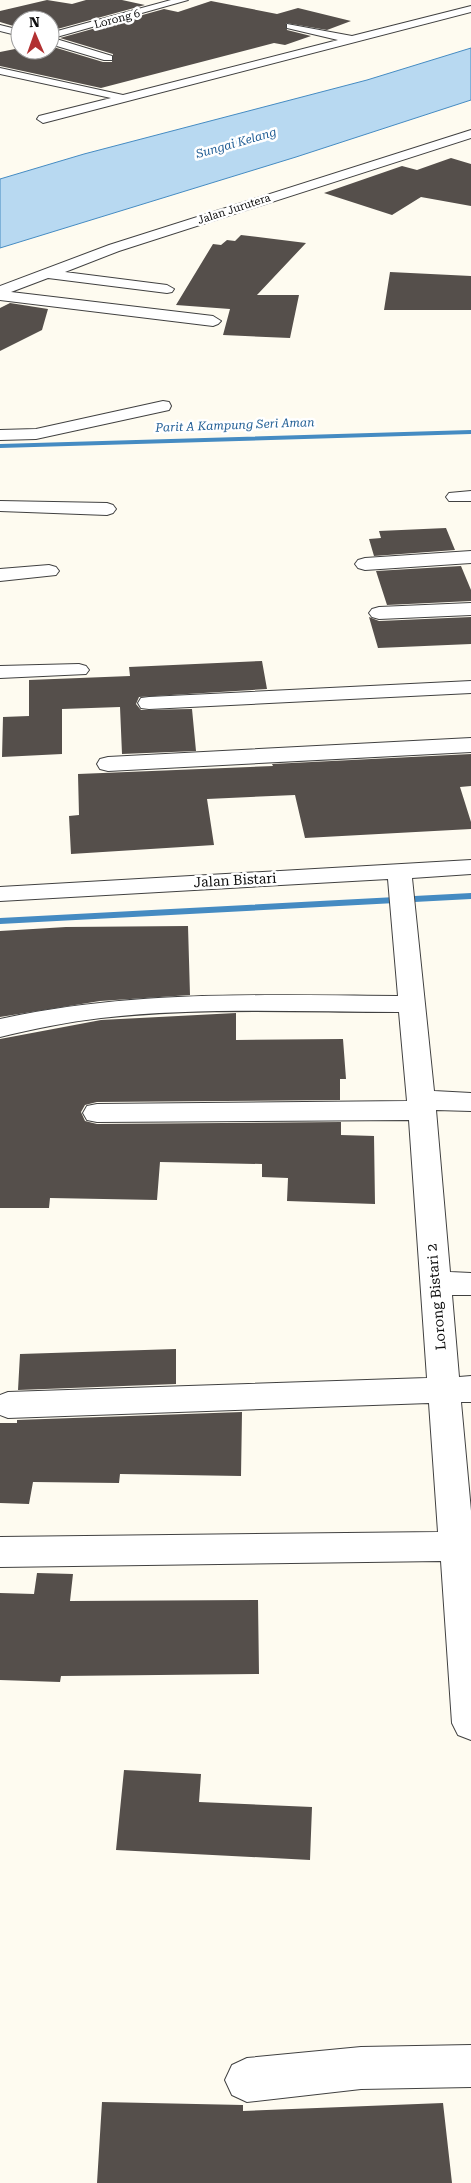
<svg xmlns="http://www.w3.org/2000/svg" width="471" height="2183" viewBox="0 0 471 2183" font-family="'Roboto Serif',serif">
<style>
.water{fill:#b8d9f1;stroke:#458bc2}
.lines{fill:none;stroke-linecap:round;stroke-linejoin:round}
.stream{fill:#458bc2;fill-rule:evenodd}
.building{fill:#554f4b}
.minor-casing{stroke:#414141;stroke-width:2}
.minor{fill:#fff;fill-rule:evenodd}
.labels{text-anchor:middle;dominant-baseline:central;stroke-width:5;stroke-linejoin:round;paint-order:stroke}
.far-street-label{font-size:11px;fill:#0e0e0e;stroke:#fff}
.far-water-label{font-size:12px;font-style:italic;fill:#215e95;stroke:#fff}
.street-label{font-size:14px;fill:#0e0e0e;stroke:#fff}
</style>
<rect width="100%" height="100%" fill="#fefbf0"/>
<!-- water -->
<path class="water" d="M 471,48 L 471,100 L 296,157 L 0,248 L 0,179 L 84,154 L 367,80 Z"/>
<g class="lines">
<!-- stream -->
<path class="stream" d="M 471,430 L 471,434 L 0,448 L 0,444 Z
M 471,893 L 471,899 L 0,924 L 0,918 Z"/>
</g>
<!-- building -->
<path class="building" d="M 47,0 L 72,4 L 86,0 L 122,0 L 145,5 L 50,31 L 50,20 L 20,20 L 20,28 L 0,22 L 0,11 Z
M 211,1 L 277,14 L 298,8 L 351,21 L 327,30 L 286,23 L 287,30 L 311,36 L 285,45 L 274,43 L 101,88 L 0,66 L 0,52 L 20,48 L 20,50 L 50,50 L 50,46 L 103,62 L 112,62 L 113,54 L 60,38 L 164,9 L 178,12 Z
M 451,158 L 471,164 L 471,206 L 421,197 L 392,215 L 324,193 L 402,166 L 417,170 Z
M 241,235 L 306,243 L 257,295 L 299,295 L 290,338 L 223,335 L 230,309 L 176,305 L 213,244 L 221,245 L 227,240 L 235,241 Z
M 390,272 L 471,276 L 471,310 L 384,310 Z
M 10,303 L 48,309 L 42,330 L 0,351 L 0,308 Z
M 446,528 L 455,550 L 374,556 L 369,539 L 381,538 L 379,531 Z
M 461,566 L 471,590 L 471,601 L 387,605 L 376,571 Z
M 369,617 L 379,621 L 471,617 L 471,644 L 378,648 Z
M 262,661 L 267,689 L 139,697 L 136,704 L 141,710 L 192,709 L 196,751 L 122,754 L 120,707 L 62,709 L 62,754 L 2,757 L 3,717 L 29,716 L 29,680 L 130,676 L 129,667 Z
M 471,754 L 471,786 L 460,787 L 471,822 L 471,829 L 305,838 L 295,795 L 207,799 L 214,845 L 71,854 L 69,816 L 79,815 L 78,774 L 273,766 L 272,764 Z
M 188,926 L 190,995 L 100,1001 L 0,1017 L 0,931 L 66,927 Z
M 236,1013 L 236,1040 L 343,1039 L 346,1079 L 340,1079 L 340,1100 L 97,1102 L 85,1105 L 81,1112 L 85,1121 L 97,1124 L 341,1122 L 341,1135 L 374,1136 L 375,1204 L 287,1201 L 288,1178 L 262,1177 L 262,1164 L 160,1162 L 157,1200 L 50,1198 L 49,1208 L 0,1208 L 0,1039 L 101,1020 Z
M 176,1349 L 176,1384 L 18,1390 L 20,1354 Z
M 242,1412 L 241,1476 L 120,1474 L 119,1483 L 33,1482 L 29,1504 L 0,1503 L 0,1423 L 17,1423 L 17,1420 Z
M 37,1573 L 73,1574 L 70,1601 L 258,1600 L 259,1674 L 61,1676 L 60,1682 L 0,1680 L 0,1593 L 34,1594 Z
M 124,1770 L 201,1774 L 199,1802 L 312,1807 L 310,1860 L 116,1850 Z
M 102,2102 L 243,2105 L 243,2111 L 443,2103 L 452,2183 L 97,2183 Z"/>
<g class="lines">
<defs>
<path id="minor" d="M 171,0 L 188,0 L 53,38 L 112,56 L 112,60 L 104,60 L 50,44 L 50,33 Z
M 471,6 L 471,12 L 43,123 L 37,119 L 39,116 L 111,98 L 0,74 L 0,68 L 123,95 L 338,40 L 287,28 L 287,24 L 352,36 Z
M 0,25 L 20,30 L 20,36 L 0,31 Z
M 471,130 L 471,138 L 119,251 L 65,272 L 167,285 L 174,289 L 172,292 L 167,293 L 48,278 L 11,292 L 213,316 L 221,321 L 218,324 L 213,326 L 0,300 L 0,286 L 109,245 Z
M 163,401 L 169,402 L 171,406 L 169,410 L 36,439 L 0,440 L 0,430 L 36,429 Z
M 471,491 L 471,501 L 449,501 L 446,497 L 449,493 Z
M 0,501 L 107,503 L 113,505 L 116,509 L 113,513 L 107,515 L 0,511 Z
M 471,551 L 471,563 L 365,570 L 358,568 L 355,564 L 358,560 L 365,558 Z
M 49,565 L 56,567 L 59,571 L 56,575 L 0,581 L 0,569 Z
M 471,603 L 471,615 L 379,619 L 372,617 L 369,613 L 372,609 L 379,607 Z
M 79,664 L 86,666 L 89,670 L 86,674 L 0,678 L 0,666 Z
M 471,681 L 471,693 L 149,709 L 141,708 L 138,703 L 141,698 L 149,697 Z
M 471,738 L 471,752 L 108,771 L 100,769 L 97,764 L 100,759 L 108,757 Z
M 471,860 L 471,874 L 412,878 L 434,1091 L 471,1093 L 471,1111 L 436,1110 L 450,1272 L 471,1273 L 471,1295 L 452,1295 L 459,1377 L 471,1376 L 471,1402 L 461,1402 L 471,1511 L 471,1740 L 458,1735 L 452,1723 L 441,1561 L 0,1567 L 0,1537 L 438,1532 L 429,1403 L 8,1418 L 0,1415 L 0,1395 L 8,1392 L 427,1378 L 409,1120 L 97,1122 L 87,1120 L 83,1113 L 87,1106 L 97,1104 L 407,1101 L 399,1012 C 300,1012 200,1007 101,1018 C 67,1022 33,1029 0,1037 L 0,1019 C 135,990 261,995 398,996 L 388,879 L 0,901 L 0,887 Z
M 471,2045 L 471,2087 L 361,2089 L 247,2102 L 232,2095 L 225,2080 L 232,2065 L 247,2058 L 361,2047 Z"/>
</defs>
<!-- minor casing -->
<use href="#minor" class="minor-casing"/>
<!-- minor -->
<use href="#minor" class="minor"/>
</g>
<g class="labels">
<!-- far-street labels -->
<g class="far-street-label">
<text transform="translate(117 19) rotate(-15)">Lorong 6</text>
<text transform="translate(234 209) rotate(-18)">Jalan Jurutera</text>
</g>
<!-- far-water labels -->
<g class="far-water-label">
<text transform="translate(236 143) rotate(-16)">Sungai Kelang</text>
<text transform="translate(235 425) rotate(-2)">Parit A Kampung Seri Aman</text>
</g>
<!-- street labels -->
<g class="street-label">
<text transform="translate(235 880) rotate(-3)">Jalan Bistari</text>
<text transform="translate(436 1297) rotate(-95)">Lorong Bistari 2</text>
</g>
</g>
<!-- north arrow -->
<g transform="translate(35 35) rotate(358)"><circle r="24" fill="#ffffff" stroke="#9f9f9f"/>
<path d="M0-4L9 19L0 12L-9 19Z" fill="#b23132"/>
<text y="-8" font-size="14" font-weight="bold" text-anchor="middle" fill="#0e0e0e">N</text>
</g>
</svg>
